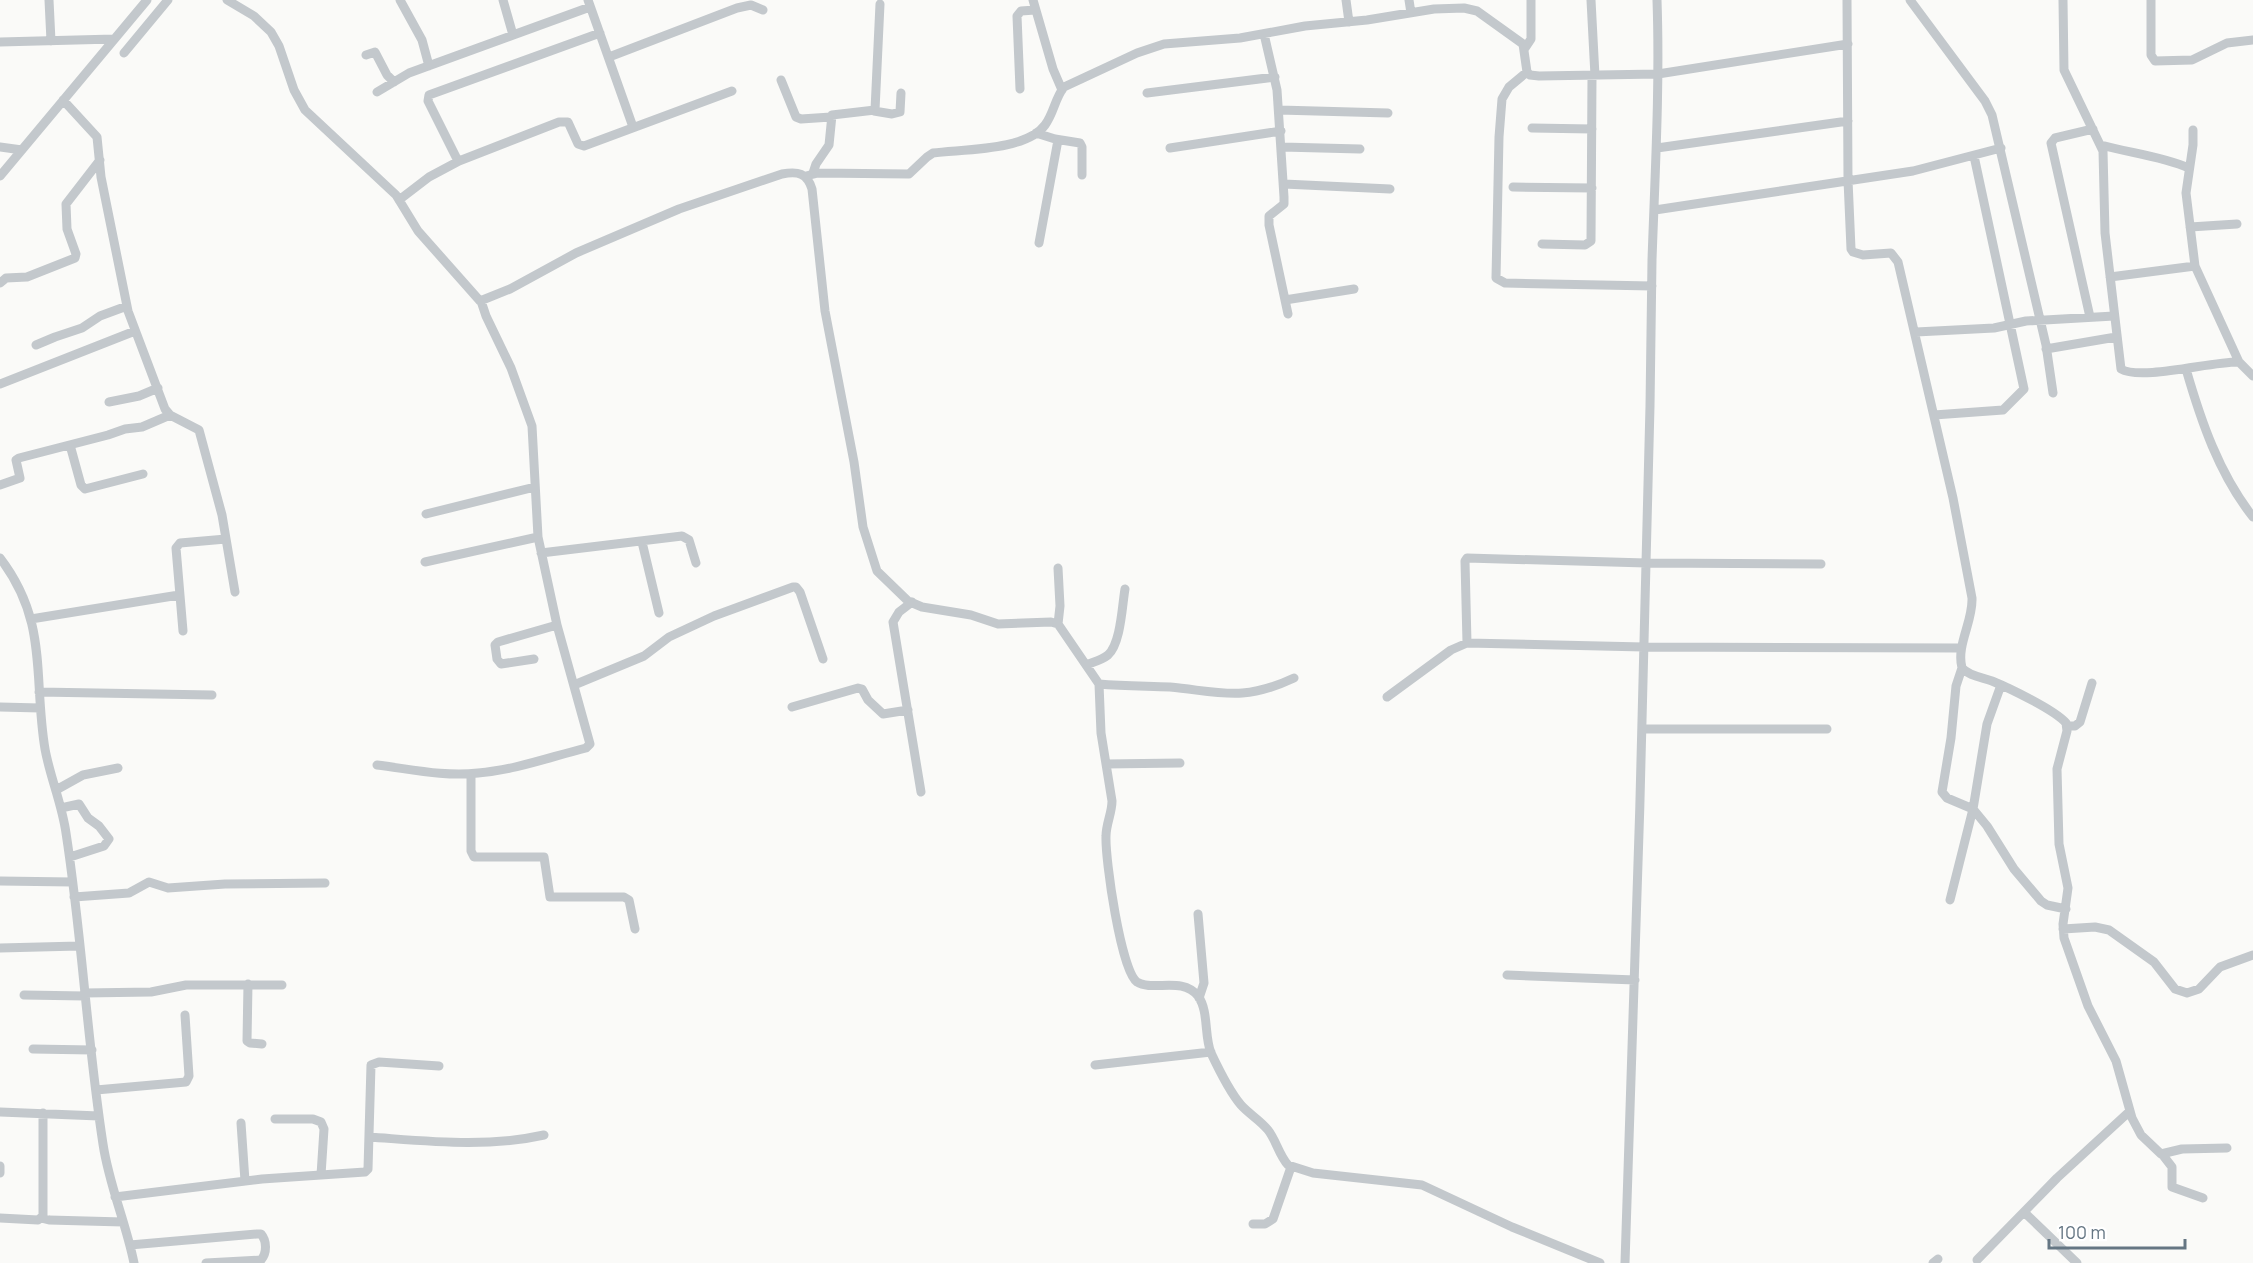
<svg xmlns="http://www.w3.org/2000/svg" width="2253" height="1263" viewBox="0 0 2253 1263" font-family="Manrope,sans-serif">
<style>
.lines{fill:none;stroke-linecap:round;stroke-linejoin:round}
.minor{stroke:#c3c8cc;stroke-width:9}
</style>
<rect width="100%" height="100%" fill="#fafaf8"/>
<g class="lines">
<!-- minor -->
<path class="minor" d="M 49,0 L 51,41
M 227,0 L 254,16 L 271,32 L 279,46 L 294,90 L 305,110 L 396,195 L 418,231 L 480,301 L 510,289 L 576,253 L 679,209 L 782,174 C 798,171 807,173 812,189 L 825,311 L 854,462 L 863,527 L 877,571 L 908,601 L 922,607 L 971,615 L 998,624 L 1051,622 L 1058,624 L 1099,684 L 1101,733 L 1112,801 C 1112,813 1106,824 1106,836 C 1105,859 1121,971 1137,982 C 1153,992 1182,976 1198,996 C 1209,1011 1204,1036 1211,1053 C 1219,1070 1229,1091 1241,1105 C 1249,1114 1260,1120 1268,1130 C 1276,1140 1279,1155 1288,1165 L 1313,1173 L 1422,1185 L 1512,1227 L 1600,1263
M 400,0 L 422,40 L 429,66
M 503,0 L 513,35
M 588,0 L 633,127
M 1033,0 L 1053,69 L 1062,90
M 1346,0 L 1349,22
M 1409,0 L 1411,13
M 1591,0 L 1595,76
M 1847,0 L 1848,180 L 1851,249 L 1853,252 L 1863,255 L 1891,253 L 1898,262 L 1953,498 L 1972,598 C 1973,622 1956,645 1962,668 C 1969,676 1981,677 1992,681 C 2009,688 2055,710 2066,723 L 2067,731 L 2057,769 L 2059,844 L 2068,888 L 2063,924 L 2064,938 L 2088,1006 L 2116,1061 L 2132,1118 L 2141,1135 L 2161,1154 L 2182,1149 L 2227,1148
M 1910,0 L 1985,101 L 1992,115 L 2046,345 L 2053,393
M 2063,0 L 2064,70 L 2103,151 L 2105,233 L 2121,369 C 2141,381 2213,361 2239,362 L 2253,376
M 2151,0 L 2151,55 L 2155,61 L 2192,60 L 2227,43 L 2253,40
M 1264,34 L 1277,90 L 1284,197 L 1284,204 L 1269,216 L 1269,225 L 1288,314
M 0,42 L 114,39
M 1525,48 L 1531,39 L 1531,0
M 124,53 L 168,0
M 366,55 L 375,52 L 387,75 L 394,82
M 609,57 L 737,8 L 751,5 L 763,10
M 1527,72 L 1509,87 L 1502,99 L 1499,137 L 1496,278 L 1505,283 L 1652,286
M 781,80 L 796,117 L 801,119 L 831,117
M 1020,89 L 1017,16 L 1021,11 L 1035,10
M 377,92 L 409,73 L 590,7
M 1147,93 L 1275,77
M 63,100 L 97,137 L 101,177 L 128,311 L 165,409 L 170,415 L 199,430 L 222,515 L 235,592
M 1279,110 L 1388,113
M 874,111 L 892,114 L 900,112 L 901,93
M 1532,128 L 1592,129
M 2193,130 L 2193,145 L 2186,193 L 2195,266 L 2239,362
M 1036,133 L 1055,139 L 1080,143 L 1082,147 L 1082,175
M 2101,145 C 2130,153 2161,156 2189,168
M 0,147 L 22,150
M 1282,147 L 1360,149
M 1170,148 L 1281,131
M 1657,148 L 1848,121
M 458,161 L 428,101 L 429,95 L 600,33
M 813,173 L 816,164 L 829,145 L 832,115 L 875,110 L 880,4
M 0,176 L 147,0
M 806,176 L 818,173 L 909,174 L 927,157 L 933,153 C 963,149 1026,151 1045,125 C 1054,113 1055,98 1064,87 L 1137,53 L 1164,44 L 1240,38 L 1305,26 L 1367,20 L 1434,9 L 1464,8 L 1477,11 L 1523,44 L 1527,72 L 1530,75 L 1539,76 L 1658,74 L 1848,44
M 1284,184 L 1390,189
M 1513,187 L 1592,188
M 399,200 L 429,177 L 459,161 L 559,122 L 568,122 L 578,144 L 584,146 L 732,91
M 1655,210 L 1913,171 L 2001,148
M 2190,227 L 2237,224
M 1039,243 L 1058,140
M 1542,244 L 1585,245 L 1591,241 L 1592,76
M 2110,277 L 2195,266
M 0,283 L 6,278 L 27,277 L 75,258 L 76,254 L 67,229 L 66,204 L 100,160
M 1285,300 L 1354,289
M 2090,317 L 2051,143 L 2055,138 L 2093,129
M 1916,332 L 1994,328 L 2026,321 L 2114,316
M 36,345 L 55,337 L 82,328 L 100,316 L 127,306
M 2046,349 L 2116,337
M 2186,369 C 2201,421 2219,474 2253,517
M 0,384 L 135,331
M 109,402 L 139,396 L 158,388
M 1934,415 L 2003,410 L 2024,389 L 1974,156
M 70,445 L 81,485 L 85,489 L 143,474
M 0,485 L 20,478 L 16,460 L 19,458 L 108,435 L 125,429 L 142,427 L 170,415
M 426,514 L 535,487
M 642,542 L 659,613
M 541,553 L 682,536 L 689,540 L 696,563
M 0,558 C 49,622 33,677 45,749 C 50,777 62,804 66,833 C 82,936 87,1041 103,1144 C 109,1185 126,1223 134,1263
M 425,562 L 538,537
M 912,602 L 899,612 L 893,622 L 921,792
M 31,619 L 179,595
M 1058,624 L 1060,606 L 1058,568
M 183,631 L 176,548 L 180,543 L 226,539
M 1467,643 L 1465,561 L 1467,558 L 1646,563 L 1821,564
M 534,659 L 501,664 L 497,659 L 495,645 L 498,642 L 557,625
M 1086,665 C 1093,662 1102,660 1108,655 C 1121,643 1122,606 1125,589
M 1962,668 L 1956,686 L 1951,738 L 1942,792 L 1947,798 L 1973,809 L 1987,826 L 2014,869 L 2041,901 L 2047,905 L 2066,909
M 1099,684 C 1123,686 1146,686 1170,687 C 1221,692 1243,702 1294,678
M 574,685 L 644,656 L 669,637 L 714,616 L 793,587 L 796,587 L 800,592 L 823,659
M 39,692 L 212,695
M 1387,697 L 1451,650 L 1467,643 L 1644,647 L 1961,648
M 0,707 L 40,708
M 792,707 L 858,688 L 862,689 L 868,700 L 883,714 L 908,710
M 2067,726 L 2075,726 L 2080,722 L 2092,683
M 1642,729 L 1827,729
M 1106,764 L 1180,763
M 377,765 C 410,769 445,777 478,773 C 515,770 550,757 586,748 L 590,744 L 557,625 L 538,537 L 532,426 L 511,368 L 486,316 L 481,301
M 471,774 L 471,851 L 474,857 L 544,857 L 550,897 L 624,897 L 629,900 L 635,929
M 56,790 L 83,775 L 118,768
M 61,808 L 79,804 L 88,818 L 99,826 L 109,839 L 104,846 L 70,857
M 0,881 L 72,882
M 74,897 L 129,893 L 149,882 L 168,888 L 225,884 L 325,883
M 1950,900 L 1973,809 L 1987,724 L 2001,685
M 1198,914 L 1204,983 L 1199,998
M 2063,929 L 2095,927 L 2109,930 L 2154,962 L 2175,989 L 2187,993 L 2199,989 L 2220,967 L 2253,955
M 0,948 L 79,946
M 1507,975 L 1635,980
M 248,984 L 247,1041 L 250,1043 L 262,1044
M 85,993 L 151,992 L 186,985 L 282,985
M 24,995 L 85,996
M 33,1049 L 92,1050
M 1095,1065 L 1211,1052
M 96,1090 L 186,1082 L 189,1076 L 185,1015
M 0,1112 L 99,1116
M 275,1119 L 313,1119 L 321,1122 L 324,1129 L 321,1175
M 241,1123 L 245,1181
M 369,1137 C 427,1141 486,1148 544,1135
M 2162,1154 L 2172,1167 L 2172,1187 L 2203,1198
M 0,1166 L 0,1173
M 115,1197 L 262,1179 L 365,1172 L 368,1169 L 371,1065 L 379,1062 L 439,1066
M 2024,1212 L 2077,1263
M 0,1218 L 38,1220 L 43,1216 L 43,1113
M 41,1218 L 49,1220 L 123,1222
M 1253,1224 L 1265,1224 L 1273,1219 L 1291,1167
M 130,1245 L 257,1234 L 261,1234 C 267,1241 267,1253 261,1260 L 206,1263
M 1977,1260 L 2057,1178 L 2130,1111
M 1625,1263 C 1635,977 1644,692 1650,406 C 1651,358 1651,309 1652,260 C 1655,173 1660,87 1657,0
M 1933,1263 L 1938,1259"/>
</g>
<!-- scale -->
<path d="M2049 1239v9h136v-9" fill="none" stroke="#657683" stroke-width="3"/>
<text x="2058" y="1239" font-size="18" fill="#657683" stroke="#ffffff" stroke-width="4.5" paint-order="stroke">100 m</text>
</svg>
